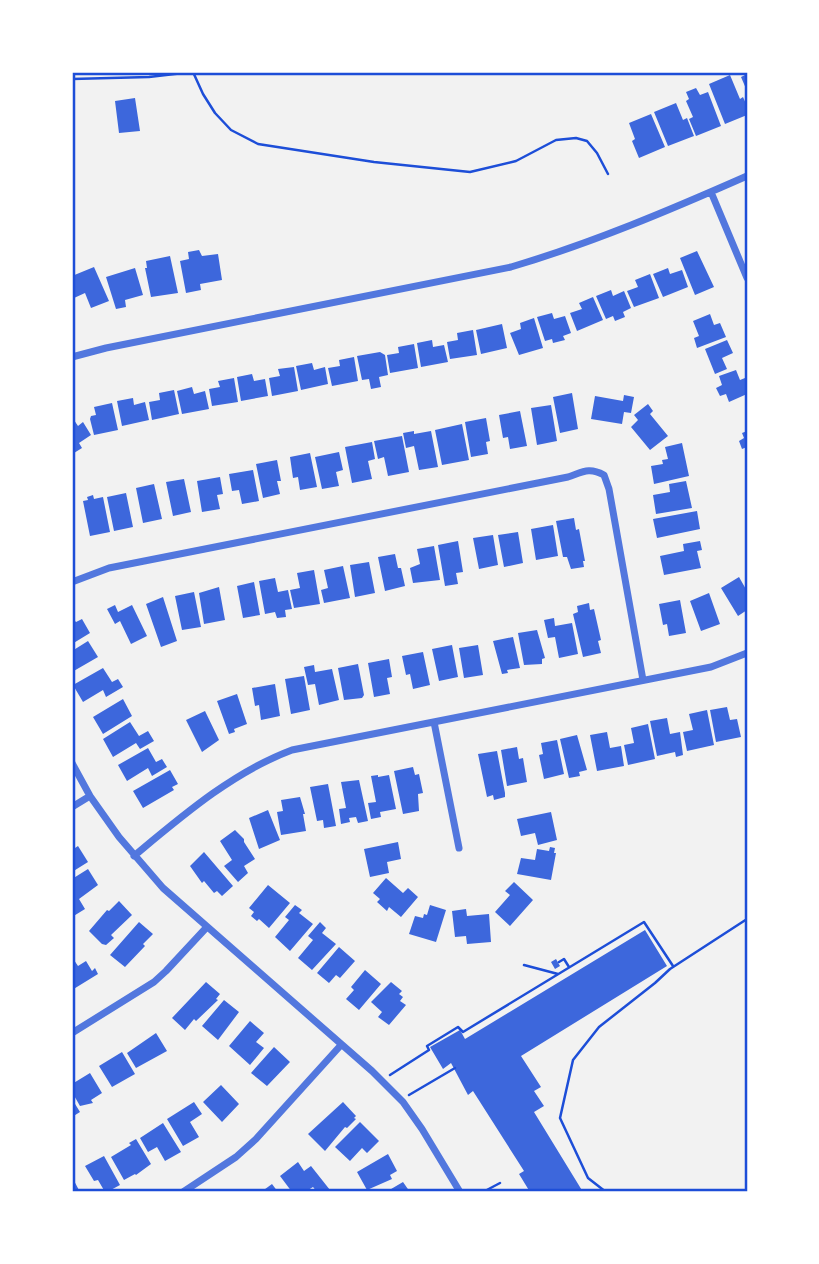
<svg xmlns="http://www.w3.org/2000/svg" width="819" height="1264" viewBox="0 0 819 1264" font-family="Helvetica,sans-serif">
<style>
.building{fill:#3d67dc}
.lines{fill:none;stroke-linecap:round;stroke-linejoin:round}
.path{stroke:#1d4ed8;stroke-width:2.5}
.minor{stroke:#5277de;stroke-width:7}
.neatline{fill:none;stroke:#1d4ed8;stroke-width:2.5}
</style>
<rect width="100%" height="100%" fill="#f2f2f2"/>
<!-- building -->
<path class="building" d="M 747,74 L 747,91 L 741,77 Z
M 730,75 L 740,99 L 743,97 L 747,106 L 747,115 L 725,124 L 709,84 Z
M 696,88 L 700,95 L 708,92 L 721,126 L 696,136 L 689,119 L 693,117 L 686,101 L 689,99 L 686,92 Z
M 135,98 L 140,131 L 119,133 L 115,101 Z
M 676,103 L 683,120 L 687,118 L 694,136 L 668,146 L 654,112 Z
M 651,114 L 665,147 L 639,158 L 632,141 L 635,139 L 629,123 Z
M 199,250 L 202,256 L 218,254 L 222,280 L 200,284 L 201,290 L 186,293 L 180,261 L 189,259 L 188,252 Z
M 697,251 L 714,287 L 695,295 L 680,258 Z
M 170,256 L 178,293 L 151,297 L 145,268 L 147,268 L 146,261 Z
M 94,267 L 109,301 L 91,308 L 85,293 L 74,298 L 72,276 Z
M 135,268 L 143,295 L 125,300 L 126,307 L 116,309 L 106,277 Z
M 668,268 L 670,274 L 682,270 L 688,287 L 663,297 L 653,274 Z
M 650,274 L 659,298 L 634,307 L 627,291 L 638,287 L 635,280 Z
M 611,290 L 613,296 L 624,291 L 631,308 L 623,312 L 625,317 L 615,321 L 613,316 L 606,319 L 596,296 Z
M 593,297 L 603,320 L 577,331 L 570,313 L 582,309 L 579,303 Z
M 552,313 L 554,319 L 565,316 L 571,333 L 563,336 L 565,340 L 553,343 L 552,339 L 545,341 L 537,317 Z
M 710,314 L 714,325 L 720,323 L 726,337 L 697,348 L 694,338 L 699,336 L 693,321 Z
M 534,318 L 543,348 L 519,355 L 510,333 L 521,329 L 520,323 Z
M 502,324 L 507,348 L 481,354 L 476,330 Z
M 473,330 L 477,355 L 450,359 L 447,342 L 458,340 L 457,333 Z
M 432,340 L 433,347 L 444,345 L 448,362 L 421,367 L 417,343 Z
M 727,340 L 733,353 L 722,358 L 727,369 L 715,374 L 705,349 Z
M 414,344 L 418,368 L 390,373 L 387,355 L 399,353 L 398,347 Z
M 380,352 L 385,355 L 388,375 L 379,377 L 381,387 L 371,389 L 369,379 L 362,380 L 357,356 Z
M 354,357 L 358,381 L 332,386 L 328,368 L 340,366 L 339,360 Z
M 312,363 L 314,370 L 325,367 L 328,384 L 301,390 L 296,366 Z
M 294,367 L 298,391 L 272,396 L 269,378 L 280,376 L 278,369 Z
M 736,370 L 740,380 L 745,378 L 747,394 L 729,402 L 726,394 L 720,396 L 716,388 L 722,385 L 719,376 Z
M 252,374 L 254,381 L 265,379 L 268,396 L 241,401 L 237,377 Z
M 234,378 L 238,402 L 212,406 L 209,389 L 220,387 L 218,381 Z
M 192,387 L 194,394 L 205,391 L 209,409 L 182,414 L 177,391 Z
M 174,390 L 179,414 L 152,420 L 149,402 L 160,400 L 159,393 Z
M 572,393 L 578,429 L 560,433 L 553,397 Z
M 624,395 L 634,397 L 631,413 L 624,412 L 622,424 L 591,419 L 595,396 L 623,401 Z
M 133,398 L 134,405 L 145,402 L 149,420 L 122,426 L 117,401 Z
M 112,403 L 118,430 L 94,435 L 90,419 L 91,416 L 96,415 L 94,407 Z
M 648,404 L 653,411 L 650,414 L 668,436 L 650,450 L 631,427 L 638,420 L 634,415 Z
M 551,405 L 557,441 L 537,445 L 531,408 Z
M 520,411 L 527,446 L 510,449 L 508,437 L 503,438 L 499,415 Z
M 72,417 L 78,426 L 83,422 L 91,435 L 79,443 L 82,448 L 74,453 L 72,449 Z
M 486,418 L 490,441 L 486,442 L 488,454 L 471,457 L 465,422 Z
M 462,424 L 469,460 L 442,465 L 435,430 Z
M 414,431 L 414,434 L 431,431 L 438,467 L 419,470 L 414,446 L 406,448 L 403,433 Z
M 747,431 L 747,447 L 742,449 L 739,441 L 744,438 L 742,433 Z
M 402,436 L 409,472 L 388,476 L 384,457 L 378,459 L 374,441 Z
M 372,442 L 375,459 L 368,461 L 372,479 L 352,483 L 345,447 Z
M 682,443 L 689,476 L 654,484 L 651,466 L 663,464 L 662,460 L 668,459 L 665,447 Z
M 339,452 L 343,470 L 336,472 L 339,486 L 322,489 L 315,457 Z
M 310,453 L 317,487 L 300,490 L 298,477 L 293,478 L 290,457 Z
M 277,460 L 281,481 L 277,481 L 280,494 L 263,498 L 256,464 Z
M 253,470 L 259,501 L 242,504 L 239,490 L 232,491 L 229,474 Z
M 220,477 L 223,494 L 217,495 L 220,509 L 202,512 L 197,481 Z
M 184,479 L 191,512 L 173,516 L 166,482 Z
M 686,481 L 692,508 L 656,514 L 653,495 L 670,492 L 669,484 Z
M 154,484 L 162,519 L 143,523 L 136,488 Z
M 126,493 L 133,527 L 114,531 L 107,497 Z
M 93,495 L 94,499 L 103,497 L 110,532 L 90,536 L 83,501 L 88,500 L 87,497 Z
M 697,511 L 700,529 L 657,538 L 653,519 Z
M 574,518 L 576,530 L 579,529 L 585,561 L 583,561 L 584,567 L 571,569 L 567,557 L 563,557 L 556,521 Z
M 553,525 L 558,556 L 536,560 L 531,529 Z
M 518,532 L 523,563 L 504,567 L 498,535 Z
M 493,535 L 498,565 L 479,569 L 473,538 Z
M 458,541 L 463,572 L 456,573 L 458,584 L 445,586 L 438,545 Z
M 700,541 L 702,550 L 697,551 L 701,568 L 664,575 L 660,556 L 684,551 L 683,544 Z
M 434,546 L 440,580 L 413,583 L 410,568 L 420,564 L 417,549 Z
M 395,554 L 398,568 L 401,568 L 405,586 L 385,591 L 378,557 Z
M 369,562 L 375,593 L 355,597 L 350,565 Z
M 343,566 L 350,598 L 324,603 L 321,590 L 328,588 L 324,570 Z
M 314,570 L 320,604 L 294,608 L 290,590 L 300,588 L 297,573 Z
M 739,577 L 747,591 L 747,610 L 738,616 L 721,588 Z
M 275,578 L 278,592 L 288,590 L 292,609 L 285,610 L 286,617 L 277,618 L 275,612 L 265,614 L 259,581 Z
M 254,582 L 260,615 L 243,618 L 237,586 Z
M 219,587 L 225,620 L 204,624 L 199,593 Z
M 194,592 L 201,627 L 182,630 L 175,596 Z
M 709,593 L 720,624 L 701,631 L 690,601 Z
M 163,597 L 177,641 L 161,647 L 146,604 Z
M 680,600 L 686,633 L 669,636 L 667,624 L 663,625 L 659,604 Z
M 589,603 L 590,610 L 594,609 L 601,640 L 598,641 L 601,653 L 583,657 L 573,614 L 578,612 L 577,606 Z
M 115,605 L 118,612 L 132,605 L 147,636 L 131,644 L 120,621 L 115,624 L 107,609 Z
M 554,618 L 555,626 L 572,623 L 578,654 L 559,658 L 555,637 L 548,638 L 544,620 Z
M 82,619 L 90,633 L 72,644 L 72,621 L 74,620 L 76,622 Z
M 537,630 L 545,658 L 542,659 L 542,664 L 524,665 L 518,633 Z
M 513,637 L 520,668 L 507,670 L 508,673 L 502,674 L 493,641 Z
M 88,641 L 98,657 L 72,672 L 72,651 Z
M 452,645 L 458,677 L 439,681 L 432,649 Z
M 478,645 L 483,675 L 464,678 L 459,648 Z
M 423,652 L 430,685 L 413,689 L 410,674 L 406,675 L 402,656 Z
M 389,659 L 392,677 L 387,678 L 390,694 L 374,697 L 368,663 Z
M 358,664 L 364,695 L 362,698 L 344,700 L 338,668 Z
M 314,665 L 315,672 L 332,669 L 339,700 L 319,705 L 315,684 L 308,685 L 304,667 Z
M 103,668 L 112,682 L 118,679 L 123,687 L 106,697 L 103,690 L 83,702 L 73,685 Z
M 304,676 L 310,710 L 291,714 L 285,679 Z
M 275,684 L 280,716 L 261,720 L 259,705 L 255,706 L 252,688 Z
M 237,694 L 247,724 L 234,729 L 235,732 L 229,734 L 217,701 Z
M 123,699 L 132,716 L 103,734 L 93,717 Z
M 727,707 L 730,720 L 737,719 L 741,737 L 716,742 L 710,710 Z
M 707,710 L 714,745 L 687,751 L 683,732 L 693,730 L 689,714 Z
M 205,711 L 219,740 L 202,752 L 186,720 Z
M 667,718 L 670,734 L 680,732 L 683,755 L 676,757 L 675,752 L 657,756 L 650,721 Z
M 130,722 L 139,736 L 148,731 L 154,741 L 140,749 L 136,743 L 113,757 L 103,739 Z
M 648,724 L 655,759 L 628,765 L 624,745 L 634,743 L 631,728 Z
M 607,732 L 610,748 L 621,746 L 624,766 L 597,771 L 590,735 Z
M 577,735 L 587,770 L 579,772 L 580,776 L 569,778 L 560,739 Z
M 557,740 L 564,774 L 544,779 L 539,755 L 543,754 L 541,743 Z
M 517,747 L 519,759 L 523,758 L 527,782 L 507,786 L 501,750 Z
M 148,748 L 156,762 L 162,759 L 167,767 L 152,776 L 148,768 L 127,781 L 118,765 Z
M 497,751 L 505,793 L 505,797 L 494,800 L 493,795 L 487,797 L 478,754 Z
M 413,767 L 415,775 L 419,774 L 423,793 L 418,794 L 419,811 L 403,814 L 394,771 Z
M 170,770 L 178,784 L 172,787 L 174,790 L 143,808 L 133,791 Z
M 378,775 L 378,777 L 389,775 L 396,809 L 380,812 L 381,817 L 371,819 L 368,803 L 376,802 L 371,776 Z
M 359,780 L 368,821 L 358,823 L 356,817 L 349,818 L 350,822 L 341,824 L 339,809 L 346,808 L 341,782 Z
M 328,784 L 336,826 L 324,828 L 323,820 L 317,821 L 310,787 Z
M 300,797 L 305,814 L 303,814 L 306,831 L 281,835 L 277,812 L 283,811 L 281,800 Z
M 268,810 L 280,840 L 259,849 L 249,818 Z
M 551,812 L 557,840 L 538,845 L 535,833 L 521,836 L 517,819 Z
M 235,830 L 244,839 L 244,842 L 255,859 L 244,866 L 248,873 L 238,882 L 224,866 L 232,860 L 220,841 Z
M 398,842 L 401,859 L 387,862 L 389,873 L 370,877 L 364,849 Z
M 78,846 L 88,862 L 72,872 L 72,850 Z
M 550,847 L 555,848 L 554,853 L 556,853 L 551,880 L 517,874 L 521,858 L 535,860 L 537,849 L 549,851 Z
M 204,852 L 233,886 L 222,896 L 217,891 L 214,893 L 204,881 L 202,883 L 190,866 Z
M 88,869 L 98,885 L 79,899 L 85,909 L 72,917 L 72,879 Z
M 386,878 L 403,893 L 408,888 L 418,897 L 401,917 L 389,907 L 387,911 L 377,902 L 380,899 L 373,893 Z
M 514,882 L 533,900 L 510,926 L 495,912 L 510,895 L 505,891 Z
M 268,885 L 290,903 L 269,928 L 259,919 L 257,921 L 251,916 L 254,912 L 249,908 Z
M 119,901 L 132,915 L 111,935 L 114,938 L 106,945 L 102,944 L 89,931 L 107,910 L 109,911 Z
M 295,905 L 302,910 L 299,913 L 313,924 L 290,951 L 275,937 L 289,920 L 285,917 Z
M 430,905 L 446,910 L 436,942 L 409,934 L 415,916 L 423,918 L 424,914 L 427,915 Z
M 466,909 L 467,916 L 489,914 L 491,942 L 467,944 L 466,936 L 455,937 L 452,911 Z
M 139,922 L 153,934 L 143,944 L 145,946 L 125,967 L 110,955 Z
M 320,922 L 326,928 L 322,933 L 336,944 L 312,970 L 298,958 L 313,940 L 308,936 Z
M 645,930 L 667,966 L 521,1056 L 541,1087 L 534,1091 L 544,1106 L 534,1112 L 583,1192 L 530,1192 L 519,1174 L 524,1171 L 473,1091 L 468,1095 L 451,1063 L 443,1069 L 430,1047 L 460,1030 L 465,1039 Z
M 339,947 L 355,961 L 340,978 L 336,975 L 329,983 L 317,973 Z
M 72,957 L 78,966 L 86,961 L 92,971 L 95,968 L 98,974 L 72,990 Z
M 556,959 L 560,966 L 555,969 L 551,962 Z
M 365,970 L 381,984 L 359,1010 L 346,999 L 354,990 L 351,987 Z
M 206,982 L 220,994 L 216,999 L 218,1000 L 196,1021 L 194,1019 L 185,1030 L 172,1018 Z
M 391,982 L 402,991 L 399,994 L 403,997 L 400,1001 L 406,1005 L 389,1025 L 378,1017 L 382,1012 L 371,1002 Z
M 224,1000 L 239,1012 L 218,1040 L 202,1026 Z
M 250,1021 L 264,1033 L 256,1042 L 264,1048 L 250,1065 L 229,1046 Z
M 156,1033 L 167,1051 L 136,1068 L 127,1053 Z
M 274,1047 L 290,1062 L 267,1086 L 251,1073 Z
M 122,1052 L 135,1074 L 112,1087 L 99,1066 Z
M 90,1073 L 102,1093 L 91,1100 L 93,1103 L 80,1106 L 72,1092 L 72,1084 Z
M 221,1085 L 239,1104 L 222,1122 L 203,1102 Z
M 72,1099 L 80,1112 L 72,1117 Z
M 194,1102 L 202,1114 L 190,1122 L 199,1137 L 183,1146 L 167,1119 Z
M 343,1102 L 356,1116 L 354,1118 L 356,1119 L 347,1128 L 345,1127 L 325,1151 L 308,1134 Z
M 360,1122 L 379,1141 L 367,1153 L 362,1148 L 350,1161 L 335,1147 Z
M 163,1123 L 181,1152 L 165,1161 L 157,1147 L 148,1152 L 140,1138 Z
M 136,1139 L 151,1164 L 136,1175 L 135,1174 L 124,1180 L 111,1157 L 131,1145 L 129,1143 Z
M 388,1154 L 397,1171 L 390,1175 L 392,1179 L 367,1190 L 357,1172 Z
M 104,1156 L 120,1185 L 107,1192 L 105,1192 L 98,1180 L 94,1181 L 85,1166 Z
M 298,1162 L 304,1171 L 311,1166 L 330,1190 L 317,1192 L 313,1187 L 305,1192 L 292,1192 L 280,1176 Z
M 72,1177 L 80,1192 L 72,1192 Z
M 403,1182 L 410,1192 L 386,1192 Z
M 272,1184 L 278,1192 L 261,1192 Z"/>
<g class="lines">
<!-- path -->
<path class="path" d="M 193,72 L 203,94 L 215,113 L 231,130 L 258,144 L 374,162 L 470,172 L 516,161 L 556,140 L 576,138 L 587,141 L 597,153 L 608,174
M 72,79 L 149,77 L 192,72
M 559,962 L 564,959 L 569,967
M 524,965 L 558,974
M 390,1075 L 429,1050 L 427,1046 L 458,1027 L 463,1032 L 644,922 L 673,966
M 409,1095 L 455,1068
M 483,1192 L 500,1183
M 606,1192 L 588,1178 L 560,1118 L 573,1060 L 599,1027 L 655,983 L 670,969 L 747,919"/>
<!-- minor -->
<path class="minor" d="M 711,192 L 747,278
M 72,357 L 106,348 L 511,267 C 592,243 670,210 747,176
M 72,582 L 109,568 L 568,477 C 583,472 589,467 604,475 L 609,489 L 643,680
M 434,722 L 459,848
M 72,763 L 90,796 L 119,837 L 163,888 L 372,1071 L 403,1102 L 422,1129 L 460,1192
M 72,807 L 90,796
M 134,856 C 182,816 233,772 292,750 L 711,667 L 747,653
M 72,1033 L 154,982 L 166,971 L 206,928
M 183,1192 L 236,1157 L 256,1139 L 341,1045"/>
</g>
<!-- border -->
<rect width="819" height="1264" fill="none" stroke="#ffffff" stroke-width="147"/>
<rect x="74" y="74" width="672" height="1116" class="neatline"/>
</svg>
